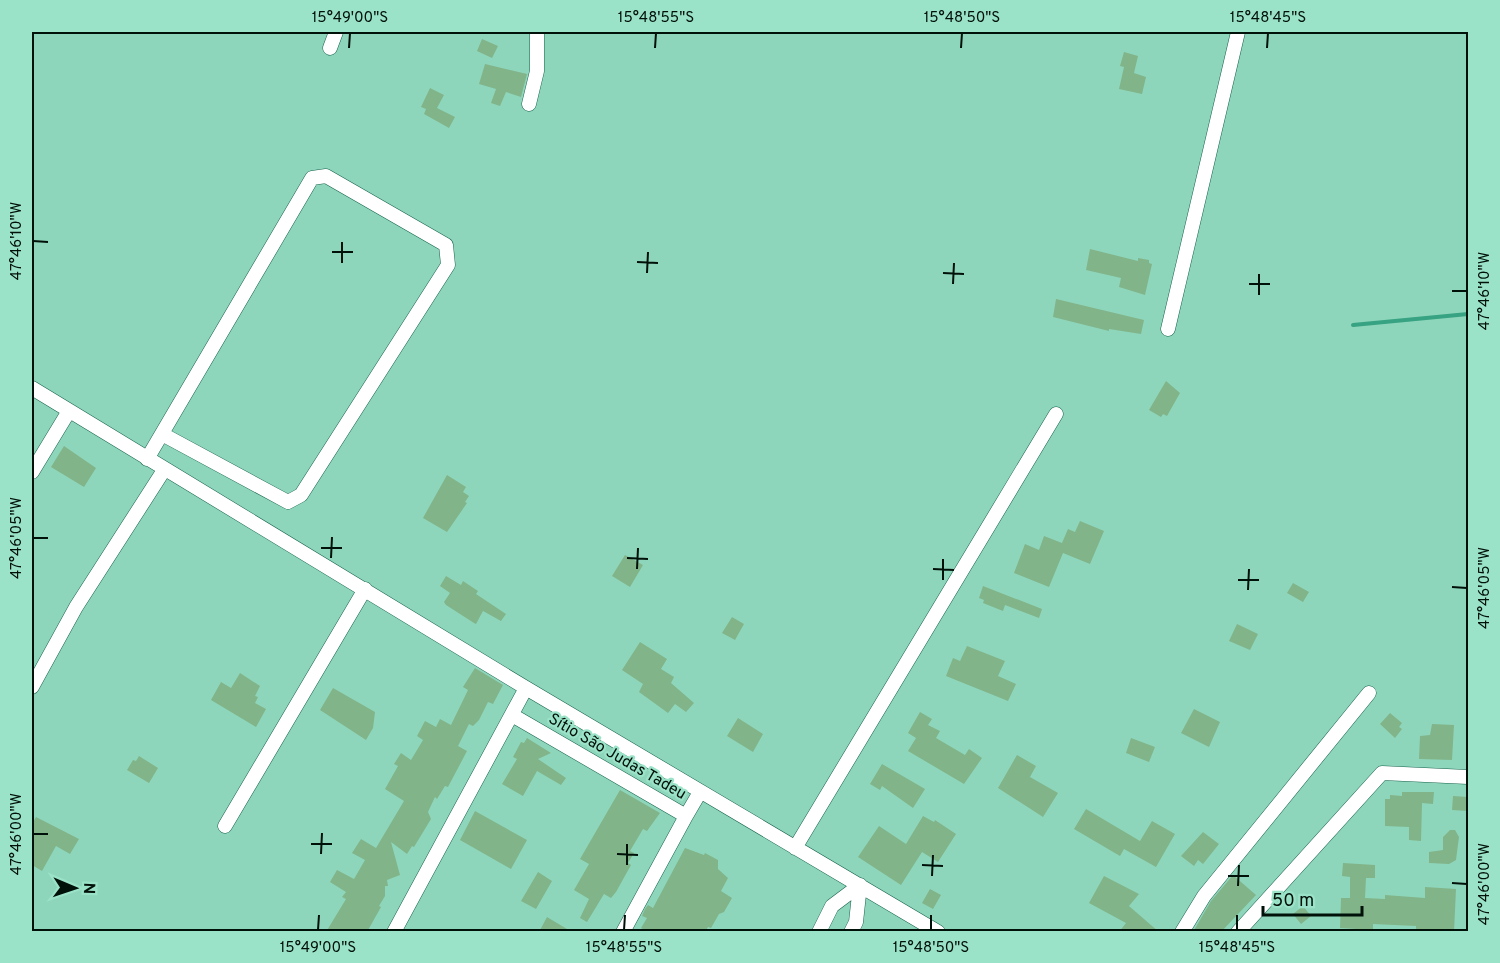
<svg xmlns="http://www.w3.org/2000/svg" width="1500" height="963" viewBox="0 0 1500 963" font-family="Overpass,sans-serif">
<style>
.lines{fill:none;stroke-linecap:round;stroke-linejoin:round}
.stream{stroke:#37a382;stroke-width:4}
.building{fill:#81b489}
.minor-casing{stroke:#16634d;stroke-width:15}
.minor{stroke:#fff;stroke-width:14}
.ticks{fill:none;stroke:#00110a;stroke-width:2}
.labels{text-anchor:middle;dominant-baseline:central;stroke-width:4.5;stroke-linejoin:round;paint-order:stroke}
.street-label{font-size:16px;fill:#00110a;stroke:#9be3c8}
.neatline{fill:none;stroke:#00110a;stroke-width:2}
.ticks-label{font-size:15px;text-anchor:middle;fill:#00110a}
</style>
<rect width="100%" height="100%" fill="#8ed6bb"/>
<g class="lines">
<!-- stream -->
<path class="stream" d="M 1353,325 L 1468,314"/>
</g>
<!-- building -->
<path class="building" d="M 482,39 L 498,46 L 492,58 L 477,51 Z
M 1124,52 L 1138,56 L 1134,73 L 1146,77 L 1142,94 L 1119,89 L 1124,67 L 1120,66 Z
M 485,64 L 527,74 L 521,97 L 506,92 L 500,106 L 491,103 L 496,89 L 479,84 Z
M 430,88 L 444,95 L 437,108 L 455,117 L 449,128 L 424,114 L 426,109 L 421,107 Z
M 1090,249 L 1138,261 L 1138,258 L 1149,260 L 1149,263 L 1152,264 L 1145,295 L 1119,287 L 1121,278 L 1086,270 Z
M 1056,299 L 1144,320 L 1141,334 L 1109,329 L 1109,331 L 1053,317 Z
M 1166,381 L 1180,393 L 1167,416 L 1163,414 L 1161,417 L 1149,410 Z
M 64,446 L 96,468 L 84,487 L 51,467 Z
M 447,475 L 466,487 L 463,492 L 469,496 L 465,502 L 467,503 L 447,532 L 423,518 Z
M 1080,521 L 1104,531 L 1090,564 L 1063,553 L 1049,587 L 1014,573 L 1025,544 L 1039,550 L 1044,536 L 1062,543 L 1068,529 L 1075,532 Z
M 625,555 L 643,565 L 630,587 L 612,576 Z
M 446,576 L 461,585 L 463,581 L 478,591 L 476,594 L 506,614 L 501,621 L 483,611 L 476,624 L 474,623 L 446,605 L 444,602 L 450,593 L 440,586 Z
M 1293,583 L 1309,592 L 1303,602 L 1287,593 Z
M 983,586 L 1042,609 L 1039,618 L 1005,605 L 1003,611 L 983,603 L 984,600 L 979,598 Z
M 732,617 L 744,624 L 735,640 L 722,633 Z
M 1237,624 L 1258,634 L 1250,650 L 1229,641 Z
M 640,642 L 667,659 L 661,669 L 674,677 L 671,683 L 694,703 L 686,712 L 675,704 L 668,713 L 639,692 L 643,684 L 622,670 Z
M 967,646 L 1005,661 L 998,676 L 1016,684 L 1008,701 L 946,676 L 953,658 L 960,661 Z
M 475,668 L 503,685 L 493,704 L 488,702 L 479,720 L 473,726 L 469,724 L 458,746 L 467,751 L 448,787 L 445,786 L 437,799 L 435,797 L 428,812 L 431,819 L 414,847 L 412,846 L 407,854 L 391,842 L 400,875 L 387,880 L 388,886 L 385,886 L 385,896 L 379,906 L 381,907 L 367,932 L 326,932 L 346,899 L 342,897 L 346,892 L 330,882 L 337,870 L 354,879 L 365,860 L 352,853 L 361,839 L 376,848 L 404,801 L 385,789 L 398,766 L 394,764 L 401,753 L 411,760 L 423,740 L 417,736 L 425,721 L 436,727 L 440,719 L 451,725 L 468,690 L 463,687 Z
M 240,673 L 260,686 L 255,696 L 258,697 L 255,703 L 266,709 L 256,727 L 211,700 L 221,682 L 231,688 Z
M 333,688 L 375,712 L 373,728 L 366,740 L 320,710 Z
M 1194,709 L 1220,722 L 1209,747 L 1181,733 Z
M 920,712 L 932,719 L 928,725 L 940,731 L 936,738 L 965,755 L 969,749 L 982,758 L 964,784 L 908,751 L 916,738 L 908,733 Z
M 1390,713 L 1402,723 L 1399,727 L 1402,729 L 1395,738 L 1380,724 Z
M 738,718 L 763,734 L 753,752 L 727,736 Z
M 1432,724 L 1454,725 L 1452,760 L 1419,759 L 1420,736 L 1430,735 Z
M 527,738 L 551,753 L 538,759 L 566,778 L 561,785 L 537,771 L 523,796 L 502,784 L 517,759 L 513,757 L 521,742 L 524,743 Z
M 1131,738 L 1155,747 L 1149,762 L 1126,753 Z
M 1017,755 L 1036,766 L 1030,777 L 1058,793 L 1043,817 L 998,788 Z
M 139,756 L 158,768 L 149,783 L 127,770 L 133,760 L 136,761 Z
M 882,764 L 925,789 L 913,808 L 882,786 L 880,790 L 870,784 Z
M 620,790 L 660,813 L 647,831 L 643,829 L 630,851 L 634,853 L 628,863 L 631,865 L 616,892 L 611,898 L 604,894 L 587,922 L 580,918 L 589,899 L 574,890 L 589,864 L 580,859 Z
M 1402,792 L 1434,792 L 1433,804 L 1422,803 L 1421,841 L 1409,840 L 1409,827 L 1385,826 L 1385,799 L 1390,799 L 1390,795 L 1402,796 Z
M 1453,796 L 1468,797 L 1468,811 L 1452,810 Z
M 1086,809 L 1140,841 L 1152,821 L 1175,834 L 1156,867 L 1124,849 L 1120,856 L 1074,829 Z
M 475,811 L 527,840 L 511,869 L 460,840 Z
M 923,816 L 934,822 L 935,820 L 956,834 L 938,862 L 922,852 L 901,885 L 858,857 L 879,826 L 906,844 Z
M 36,817 L 79,839 L 70,854 L 56,846 L 42,871 L 32,865 L 32,824 Z
M 1450,830 L 1455,830 L 1459,837 L 1456,860 L 1449,864 L 1429,863 L 1429,852 L 1443,850 L 1443,837 Z
M 1203,832 L 1219,844 L 1203,864 L 1198,860 L 1194,866 L 1181,856 Z
M 685,848 L 704,855 L 705,853 L 718,860 L 718,869 L 728,878 L 721,891 L 732,898 L 724,912 L 719,914 L 711,928 L 708,927 L 705,932 L 647,932 L 641,928 L 647,918 L 642,916 L 645,909 L 648,905 L 653,908 Z
M 1343,863 L 1375,865 L 1375,878 L 1366,878 L 1365,898 L 1385,899 L 1385,895 L 1425,898 L 1425,887 L 1456,889 L 1454,932 L 1416,932 L 1416,926 L 1373,924 L 1373,930 L 1340,928 L 1341,898 L 1350,898 L 1350,877 L 1342,876 Z
M 538,872 L 552,881 L 536,909 L 521,901 Z
M 1233,875 L 1256,895 L 1221,932 L 1193,932 L 1211,901 Z
M 1104,876 L 1139,894 L 1129,906 L 1159,932 L 1119,932 L 1126,923 L 1089,903 Z
M 930,889 L 941,895 L 933,909 L 922,903 Z
M 1303,906 L 1311,916 L 1301,924 L 1293,914 Z
M 547,917 L 572,932 L 539,932 Z"/>
<g class="lines">
<defs>
<path id="minor" d="M 330,48 L 336,32
M 529,104 L 537,71 L 537,32
M 1168,329 L 1238,32
M 32,388 L 526,688 L 938,932
M 147,459 L 312,178 L 326,176 L 446,245 L 448,265 L 301,495 L 288,502 L 162,434
M 32,472 L 69,411
M 32,687 L 76,607 L 164,470
M 512,715 L 686,816 L 623,932
M 686,816 L 700,792
M 225,826 L 365,589
M 795,848 L 1056,414
M 394,932 L 526,688
M 819,932 L 832,906 L 860,885
M 851,932 L 856,922 L 860,885
M 1182,932 L 1204,896 L 1369,693
M 1238,932 L 1382,773 L 1468,777"/>
</defs>
<!-- minor casing -->
<use href="#minor" class="minor-casing"/>
<!-- minor -->
<use href="#minor" class="minor"/>
</g>
<!-- ticks -->
<path class="ticks" d="M 349,48 L 350,33M 655,48 L 656,33M 961,48 L 962,33M 1267,48 L 1268,33M 33,241 L 48,242M 332,252 L 353,252M 637,262 L 658,263M 342,263 L 342,242M 647,273 L 648,252M 943,273 L 964,274M 953,284 L 954,263M 1249,284 L 1270,284M 1452,291 L 1467,291M 1259,295 L 1259,274M 33,538 L 48,538M 321,548 L 342,548M 331,558 L 332,537M 627,558 L 648,559M 637,569 L 638,548M 933,569 L 954,570M 943,580 L 943,559M 1238,580 L 1259,580M 1452,587 L 1467,588M 1248,590 L 1249,569M 33,834 L 48,834M 311,844 L 332,844M 321,854 L 322,833M 617,854 L 638,855M 627,865 L 627,844M 922,865 L 943,866M 932,876 L 933,855M 1228,876 L 1249,876M 1452,883 L 1467,884M 1238,886 L 1239,865M 318,930 L 319,915M 624,930 L 625,915M 931,930 L 931,915M 1237,930 L 1237,915"/>
<g class="labels">
<!-- street labels -->
<g class="street-label">
<text transform="translate(617 757) rotate(30)">Sítio São Judas Tadeu</text>
</g>
</g>
<!-- border -->
<rect width="1500" height="963" fill="none" stroke="#9be3c8" stroke-width="66"/>
<!-- north arrow -->
<g transform="translate(75 888) rotate(92)" stroke="#9be3c8" stroke-width="4.5" paint-order="stroke">
<path d="M0-4.5L10 22L0 15L-10 22Z" fill="#00110a"/>
<text y="-9" font-size="16" font-weight="bold" text-anchor="middle" fill="#00110a">N</text>
</g>
<!-- scale -->
<path d="M1263 906v9h99v-9" fill="none" stroke="#00110a" stroke-width="3"/>
<text x="1272" y="906" font-size="18" fill="#00110a" stroke="#9be3c8" stroke-width="4.5" paint-order="stroke">50 m</text>
<rect x="33" y="33" width="1434" height="897" class="neatline"/>
<g class="ticks-label">
<text x="350" y="22">15°49'00"S</text>
<text x="656" y="22">15°48'55"S</text>
<text x="962" y="22">15°48'50"S</text>
<text x="1268" y="22">15°48'45"S</text>
<text transform="translate(16 241) rotate(-90)" y="5">47°46'10"W</text>
<text transform="translate(1484 291) rotate(-90)" y="5">47°46'10"W</text>
<text transform="translate(16 538) rotate(-90)" y="5">47°46'05"W</text>
<text transform="translate(1484 588) rotate(-90)" y="5">47°46'05"W</text>
<text transform="translate(16 834) rotate(-90)" y="5">47°46'00"W</text>
<text transform="translate(1484 884) rotate(-90)" y="5">47°46'00"W</text>
<text x="318" y="952">15°49'00"S</text>
<text x="624" y="952">15°48'55"S</text>
<text x="931" y="952">15°48'50"S</text>
<text x="1237" y="952">15°48'45"S</text>
</g>
</svg>
